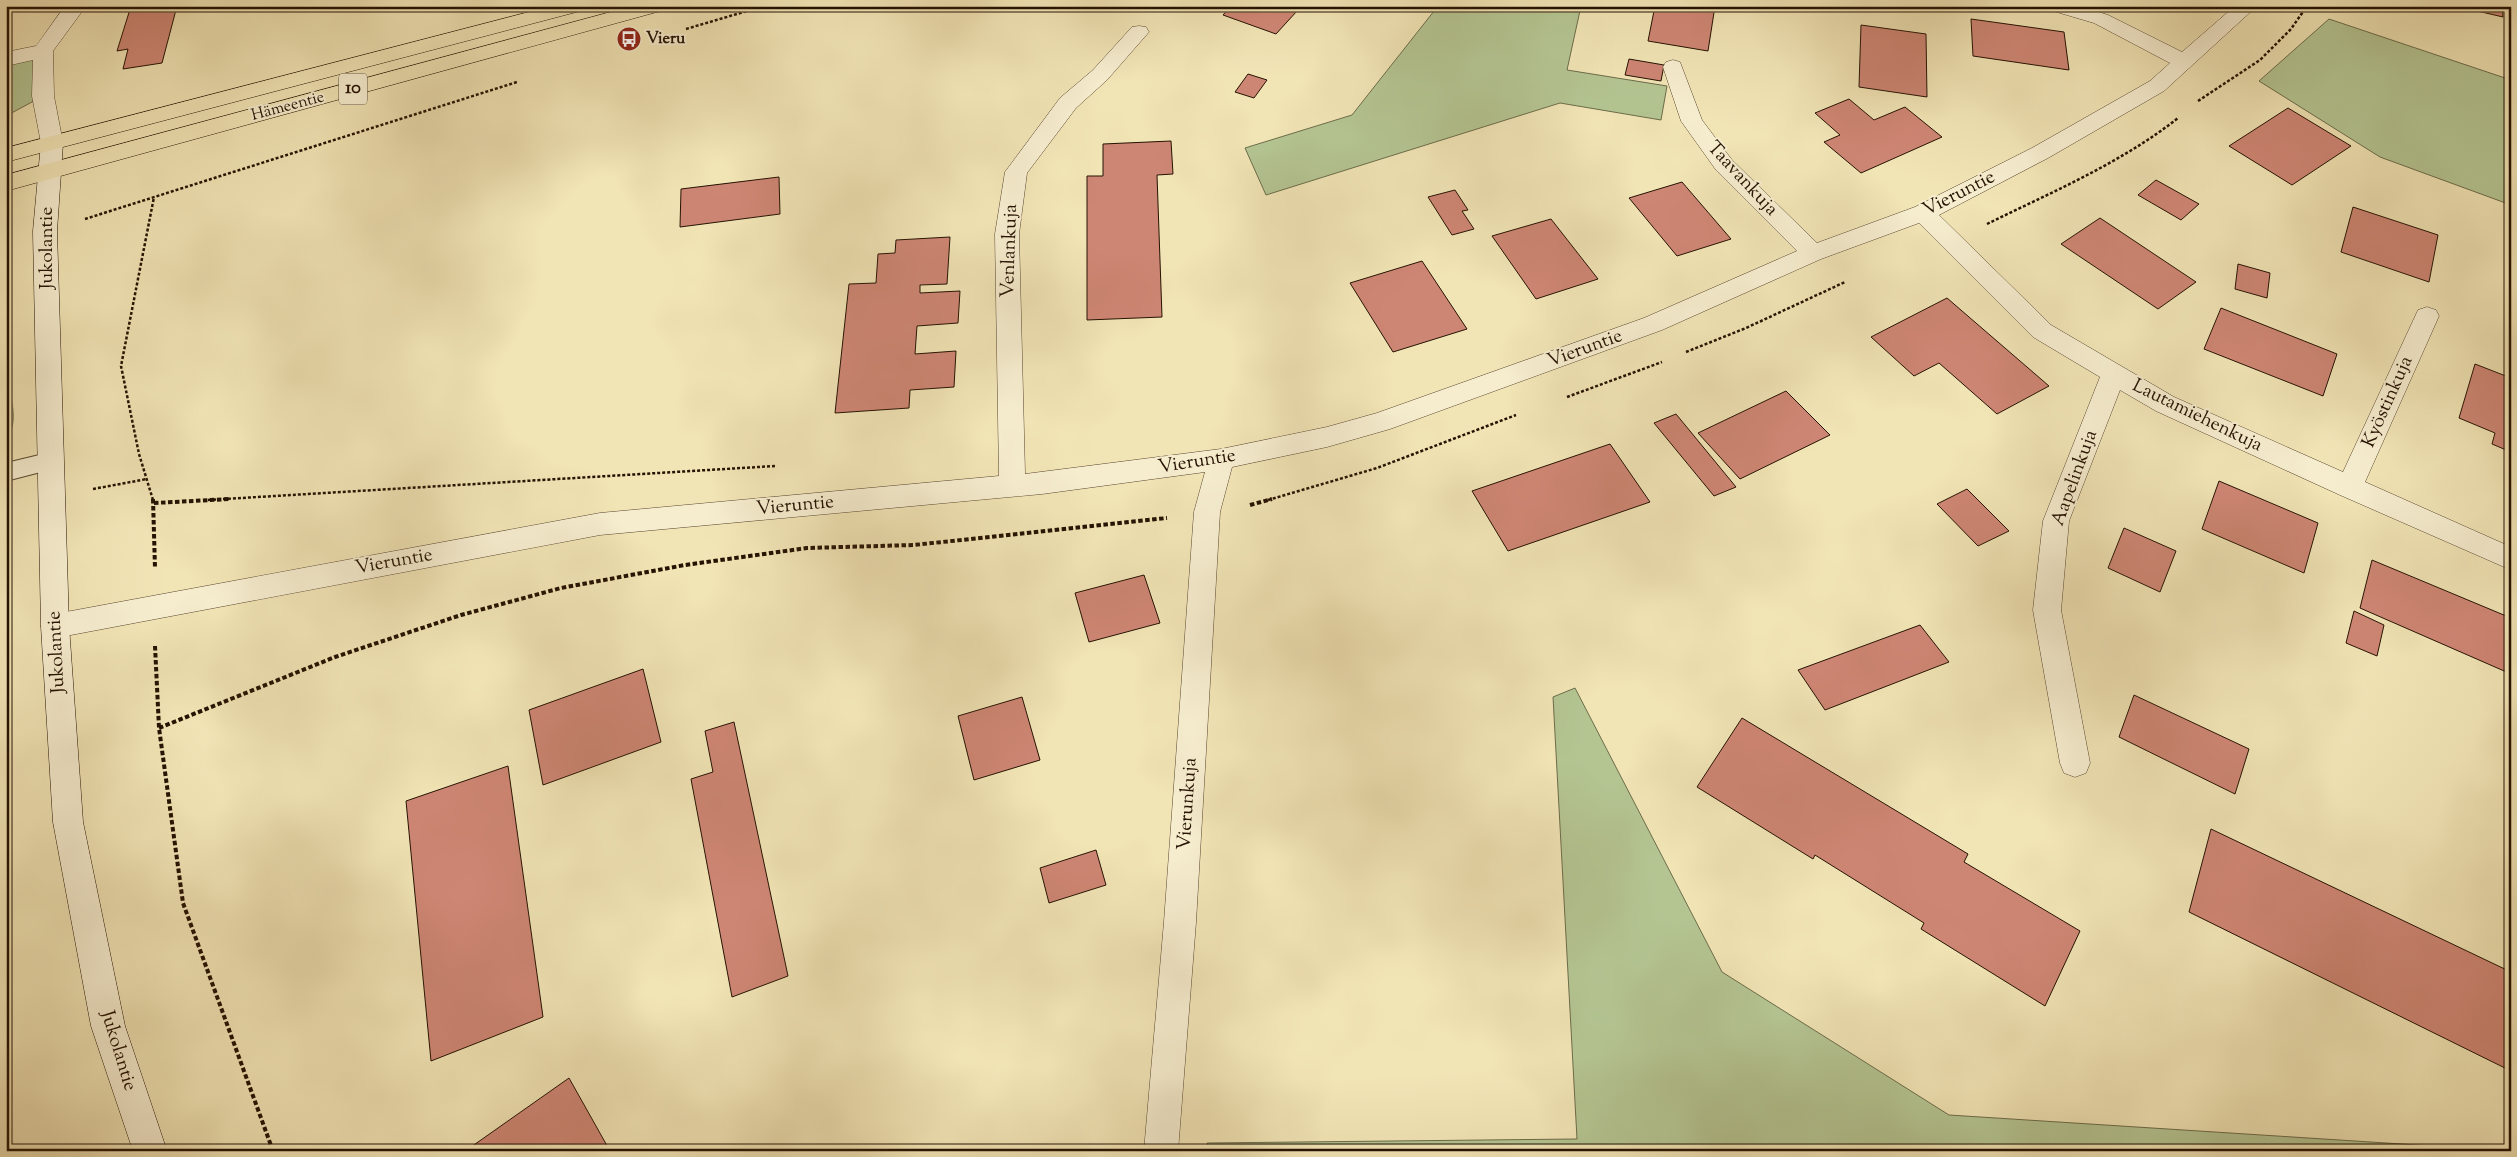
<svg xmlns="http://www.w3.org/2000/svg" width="2517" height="1157" viewBox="0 0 2517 1157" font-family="'Sorts Mill Goudy',serif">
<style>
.green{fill:#b4c592;stroke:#6c6c4a}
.building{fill:#ce8674;stroke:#251202}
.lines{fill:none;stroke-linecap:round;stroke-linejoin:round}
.lane-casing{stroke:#58462f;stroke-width:2}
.street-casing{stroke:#58462f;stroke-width:1}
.secondary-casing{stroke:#251202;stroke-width:1}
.highway-casing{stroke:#251202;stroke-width:1}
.path-far1{stroke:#251202;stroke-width:2.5;stroke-dasharray:3 2;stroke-linecap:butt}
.path{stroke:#251202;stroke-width:4;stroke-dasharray:4.5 2.5;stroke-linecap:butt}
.lane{fill:#f6edcf;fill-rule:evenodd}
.street{fill:#f6edcf;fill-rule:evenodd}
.secondary{fill:#f6edcf;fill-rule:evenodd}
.highway{fill:#f1e4b5;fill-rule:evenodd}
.labels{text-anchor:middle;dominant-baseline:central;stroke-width:4;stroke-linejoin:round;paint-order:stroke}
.far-poi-label{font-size:16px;font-weight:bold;fill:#251202;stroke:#f6edcf;text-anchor:start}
.far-street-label{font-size:16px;fill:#251202;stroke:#f6edcf}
.shield{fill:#f6edcf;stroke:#645440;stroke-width:1}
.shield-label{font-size:18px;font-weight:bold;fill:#251202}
.street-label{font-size:19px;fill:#251202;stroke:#f6edcf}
</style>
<rect width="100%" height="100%" fill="#f1e4b5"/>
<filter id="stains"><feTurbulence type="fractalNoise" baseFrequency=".004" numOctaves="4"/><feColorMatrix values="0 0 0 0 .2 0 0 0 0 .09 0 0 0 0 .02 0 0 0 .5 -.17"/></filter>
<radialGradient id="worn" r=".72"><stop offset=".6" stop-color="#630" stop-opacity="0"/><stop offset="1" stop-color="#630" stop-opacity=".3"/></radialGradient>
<!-- green -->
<path class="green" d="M 1438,6 L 1581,6 L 1567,70 L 1667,86 L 1661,120 L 1560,103 L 1266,195 L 1245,148 L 1352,115 Z
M 2329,19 L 2511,80 L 2511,205 L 2380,157 L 2259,81 Z
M 43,51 L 43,96 L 6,116 L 6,59 Z
M 6,375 C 10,395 20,422 6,440 Z
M 1575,688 L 1722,972 L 1949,1115 L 2511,1151 L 1210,1151 L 1207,1143 L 1577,1139 L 1553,697 Z"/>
<!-- building -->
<path class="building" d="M 131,6 L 177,6 L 162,63 L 123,69 L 128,49 L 117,51 Z
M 1231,6 L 1285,6 L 1297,11 L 1276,34 L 1223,15 Z
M 1655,6 L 1715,6 L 1708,51 L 1648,41 Z
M 2456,6 L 2502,6 L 2503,17 Z
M 1971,19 L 2064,32 L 2069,70 L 1973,56 Z
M 1861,25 L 1926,34 L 1927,97 L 1859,87 Z
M 1629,59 L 1664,65 L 1661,81 L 1625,75 Z
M 1248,74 L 1267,80 L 1254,98 L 1235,92 Z
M 1849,99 L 1874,120 L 1905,107 L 1942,137 L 1861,173 L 1824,142 L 1840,135 L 1815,113 Z
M 2288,108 L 2351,146 L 2292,185 L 2229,146 Z
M 1171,141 L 1173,174 L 1157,175 L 1162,317 L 1087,320 L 1087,176 L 1103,176 L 1103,144 Z
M 779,177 L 780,214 L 680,227 L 681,189 Z
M 2156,180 L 2199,204 L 2181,220 L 2138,195 Z
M 1682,182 L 1731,239 L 1677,256 L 1629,198 Z
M 1455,190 L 1468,210 L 1462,211 L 1474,229 L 1452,235 L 1428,197 Z
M 2353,207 L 2438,235 L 2429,282 L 2341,252 Z
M 2100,218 L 2196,282 L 2158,309 L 2061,244 Z
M 1551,219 L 1598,279 L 1536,299 L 1492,236 Z
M 950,237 L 947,284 L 920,285 L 920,293 L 960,291 L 958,323 L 917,326 L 915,354 L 956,351 L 954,387 L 910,390 L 909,408 L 835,413 L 849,284 L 876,283 L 878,254 L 895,253 L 896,240 Z
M 1422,261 L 1467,329 L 1393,352 L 1350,283 Z
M 2238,264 L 2270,273 L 2267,298 L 2235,289 Z
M 2511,285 L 2511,315 L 2506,314 Z
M 1947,298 L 2049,386 L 1997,414 L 1939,363 L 1914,376 L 1871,337 Z
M 2221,308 L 2337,354 L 2323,396 L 2204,349 Z
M 2475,364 L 2511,378 L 2511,452 L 2492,444 L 2495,433 L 2459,418 Z
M 1786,391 L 1830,435 L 1740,479 L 1698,433 Z
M 1676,414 L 1736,487 L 1714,496 L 1654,423 Z
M 1610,444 L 1650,502 L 1508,551 L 1472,491 Z
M 2219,481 L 2318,523 L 2304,573 L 2202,529 Z
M 1967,489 L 2009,531 L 1978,546 L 1937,504 Z
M 2124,528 L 2176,551 L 2160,592 L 2108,568 Z
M 2372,560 L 2511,618 L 2511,674 L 2360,608 Z
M 1144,575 L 1160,623 L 1089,642 L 1075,593 Z
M 2354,611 L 2384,625 L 2377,656 L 2346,643 Z
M 1920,625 L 1949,662 L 1825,710 L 1798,670 Z
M 643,669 L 661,742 L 543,785 L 529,710 Z
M 2134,695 L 2249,749 L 2235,794 L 2119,737 Z
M 1022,697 L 1040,760 L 974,780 L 958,716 Z
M 1742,718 L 1968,854 L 1964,862 L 2080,931 L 2045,1006 L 1921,929 L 1924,923 L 1815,855 L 1813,859 L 1697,787 Z
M 734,722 L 788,976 L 732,997 L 691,779 L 713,772 L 705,731 Z
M 508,766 L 543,1017 L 431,1061 L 406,801 Z
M 2211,829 L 2511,972 L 2511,1071 L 2189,912 Z
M 1096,850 L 1106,885 L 1049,903 L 1040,868 Z
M 569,1078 L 610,1151 L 473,1151 L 471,1147 Z"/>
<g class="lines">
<defs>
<path id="lane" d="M 52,452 L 60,455 L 63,461 L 60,467 L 6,481 L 6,463 Z"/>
<path id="street" d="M 65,6 L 86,6 L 53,51 L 54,96 L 63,143 L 60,148 L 52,150 L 44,148 L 41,143 L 32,96 L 33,60 L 6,66 L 6,52 L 36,46 Z
M 2047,6 L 2080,6 L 2108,15 L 2182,52 L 2235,6 L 2257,6 L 2164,91 L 2048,158 L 1939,215 L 2051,325 L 2174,397 L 2343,472 L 2418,310 L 2427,307 L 2436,310 L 2439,316 L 2365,482 L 2511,547 L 2511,570 L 2340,495 L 2156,411 L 2120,390 L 2069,521 L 2061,610 L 2090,763 L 2086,773 L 2075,777 L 2064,773 L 2060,763 L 2033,610 L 2043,521 L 2100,377 L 2033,337 L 1919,223 L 1821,259 L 1662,330 L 1390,429 L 1327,447 L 1232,467 L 1220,512 L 1196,922 L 1178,1151 L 1144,1151 L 1164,922 L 1194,512 L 1205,472 L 1042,494 L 600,535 L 55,638 L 45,635 L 41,626 L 45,617 L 55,614 L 600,513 L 999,476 L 995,234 L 1005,172 L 1060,98 L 1093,70 L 1132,27 L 1139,26 L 1146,27 L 1149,32 L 1107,80 L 1076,108 L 1027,173 L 1019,234 L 1025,474 L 1221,449 L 1327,427 L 1377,413 L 1644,318 L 1797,251 L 1716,170 L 1681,121 L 1663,67 L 1666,62 L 1673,60 L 1680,62 L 1702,120 L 1732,160 L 1817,243 L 1915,207 L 2032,148 L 2150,81 L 2170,63 L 2094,23 L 2050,10 Z"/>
<path id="secondary" d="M 52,136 L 60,138 L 63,143 L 57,231 L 69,626 L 83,822 L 125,1026 L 167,1151 L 133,1151 L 91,1026 L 53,822 L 41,626 L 33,231 L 41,143 L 44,138 Z"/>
<path id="highway" d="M 552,6 L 587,6 L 584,10 L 6,162 L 6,148 Z
M 633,6 L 667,6 L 664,10 L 6,191 L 6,175 Z"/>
</defs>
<!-- lane casing -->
<use href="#lane" class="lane-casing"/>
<!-- street casing -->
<use href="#street" class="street-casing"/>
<!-- secondary casing -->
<use href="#secondary" class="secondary-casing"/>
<!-- highway casing -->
<use href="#highway" class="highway-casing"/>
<!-- path-far1 -->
<path class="path-far1" d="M 686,29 L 764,6
M 2198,101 L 2260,60 L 2291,29 L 2307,6
M 85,219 L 517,82
M 1987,224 C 2052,192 2121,163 2178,118
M 1686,352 L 1746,328 L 1845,282
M 1567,397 L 1662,362
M 93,489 L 147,479
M 153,500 L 139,454 L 121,366 L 154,197
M 208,500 L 775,466
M 1268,500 L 1377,468 L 1516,415"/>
<!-- path -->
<path class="path" d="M 153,499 L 155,568
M 154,503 L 229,499
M 1250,505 L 1272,499
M 155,646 L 159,728 L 183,903 L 273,1151
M 159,728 L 335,657 L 461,615 L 561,588 L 685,565 L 807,548 L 914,545 L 1167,518"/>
<!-- lane -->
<use href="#lane" class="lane"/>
<!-- street -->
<use href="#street" class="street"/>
<!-- secondary -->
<use href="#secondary" class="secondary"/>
<!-- highway -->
<use href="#highway" class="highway"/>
</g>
<!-- icons -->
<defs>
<symbol id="bus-disc" viewBox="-11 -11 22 22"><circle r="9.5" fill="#8f2418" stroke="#f6edcf"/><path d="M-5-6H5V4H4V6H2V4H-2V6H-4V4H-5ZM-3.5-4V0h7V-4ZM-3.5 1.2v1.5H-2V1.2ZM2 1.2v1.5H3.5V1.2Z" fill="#fff"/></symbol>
</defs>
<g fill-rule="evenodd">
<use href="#bus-disc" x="615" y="25" width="28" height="28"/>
</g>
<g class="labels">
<!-- far-poi labels -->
<g class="far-poi-label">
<text x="646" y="39">Vieru</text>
</g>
<!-- far-street labels -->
<g class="far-street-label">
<text transform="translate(288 107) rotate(-15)">Hämeentie</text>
</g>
<!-- shield labels -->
<rect class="shield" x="339" y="73.5" width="28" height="31" rx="4"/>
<g class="shield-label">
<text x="353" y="89">10</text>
</g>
<!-- street labels -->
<g class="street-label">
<text transform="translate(1742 179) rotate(47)">Taavankuja</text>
<text transform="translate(1959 194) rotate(-27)">Vieruntie</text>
<text transform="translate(47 248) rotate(-90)">Jukolantie</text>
<text transform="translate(1010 251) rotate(-88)">Venlankuja</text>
<text transform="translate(1585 349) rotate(-20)">Vieruntie</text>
<text transform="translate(2388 402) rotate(-66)">Kyöstinkuja</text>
<text transform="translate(2197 416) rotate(26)">Lautamiehenkuja</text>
<text transform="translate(1197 462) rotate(-9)">Vieruntie</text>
<text transform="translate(2075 478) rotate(-70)">Aapelinkuja</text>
<text transform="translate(795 506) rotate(-5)">Vieruntie</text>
<text transform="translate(394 562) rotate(-10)">Vieruntie</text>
<text transform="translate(57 652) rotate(-93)">Jukolantie</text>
<text transform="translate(1188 804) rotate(-86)">Vierunkuja</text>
<text transform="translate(118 1051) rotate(73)">Jukolantie</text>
</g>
</g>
<!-- margin -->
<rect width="2517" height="1157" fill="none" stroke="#f1e4b5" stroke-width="25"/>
<rect x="8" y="8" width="2502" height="1142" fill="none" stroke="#251202" stroke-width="2.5"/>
<rect x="12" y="12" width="2492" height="1132" fill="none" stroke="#251202"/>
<rect width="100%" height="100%" filter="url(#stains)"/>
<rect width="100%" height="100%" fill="url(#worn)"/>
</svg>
